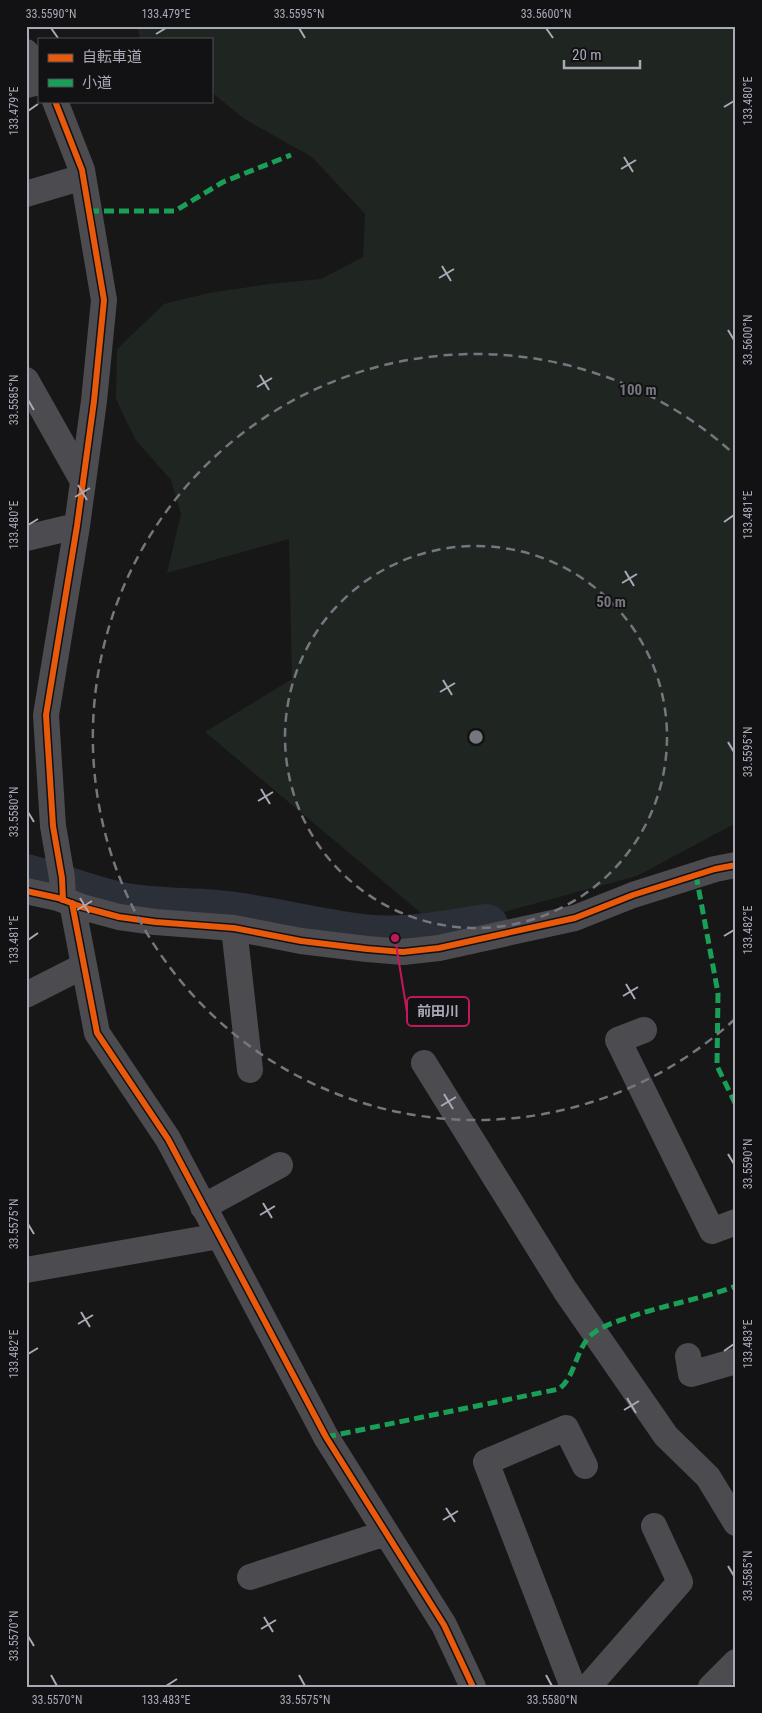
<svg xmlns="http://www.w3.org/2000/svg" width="762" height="1713" viewBox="0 0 762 1713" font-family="'Roboto Condensed','Noto Sans JP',sans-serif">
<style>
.green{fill:#1f2621}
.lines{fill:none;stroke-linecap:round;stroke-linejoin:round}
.river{stroke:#2b2f38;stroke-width:46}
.minor{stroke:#4b4b50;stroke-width:26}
.quiet{stroke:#1a9f57;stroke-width:5;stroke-dasharray:10 5;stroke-linecap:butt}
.cycleway-casing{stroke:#121113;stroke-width:9}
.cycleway{stroke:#e8590c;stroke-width:6}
.ticks{fill:none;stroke:#a9a9b7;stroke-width:2}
.ring{fill:none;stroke:#76767f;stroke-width:2.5;stroke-dasharray:9 6}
.centre{fill:#76767f;stroke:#121113;stroke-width:2.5}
.ring-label{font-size:15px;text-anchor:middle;font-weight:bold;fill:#76767f;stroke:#121113;stroke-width:4;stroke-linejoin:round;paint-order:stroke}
.leader{fill:none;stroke:#c2185b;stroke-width:2}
.callout-dot{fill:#c2185b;stroke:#121113;stroke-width:2}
.callout{fill:#121113;stroke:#c2185b;stroke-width:2}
.callout-label{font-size:14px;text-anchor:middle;font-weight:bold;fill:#a9a9b7}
.neatline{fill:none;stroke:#a9a9b7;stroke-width:2}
.ticks-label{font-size:12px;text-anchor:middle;fill:#a9a9b7}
</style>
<rect width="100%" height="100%" fill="#171717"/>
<!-- green -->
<path class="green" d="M 137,26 L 736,26 L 736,823 L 637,876 L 440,929 L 205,732 L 292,679 L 289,539 L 167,573 L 181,514 L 171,480 L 135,439 L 116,399 L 117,349 L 164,304 L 209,293 L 269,284 L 321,279 L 363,257 L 365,214 L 312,157 L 246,120 L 211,92 L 211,39 L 140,39 Z"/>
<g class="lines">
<!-- river -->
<path class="river" d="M 26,877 C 61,886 97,902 132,907 C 166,912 201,910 235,915 C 275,921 314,930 354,936 C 398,943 443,934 486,927"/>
<!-- minor -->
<path class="minor" d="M 26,52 L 39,67
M 26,85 L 39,82
M 55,101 L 82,170 L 104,300 L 94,401 L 77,526 L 46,715 L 53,826 L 62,878 L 63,900
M 26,194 L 83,177
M 26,380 L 83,481
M 26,538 L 77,526
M 26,891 L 58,898 L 82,907 L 119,917 L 155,922 L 234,928 L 301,941 L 367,949 L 403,952 L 439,948 L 575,918 L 633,895 L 715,869 L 736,865
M 72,903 L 97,1033 L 168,1139 L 326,1437 L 444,1625 L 473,1687
M 234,928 L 250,1070
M 26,995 L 83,966
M 644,1030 L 618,1040 L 712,1231 L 736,1222
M 424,1063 L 565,1290 L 666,1436 L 708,1477 L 736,1523
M 203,1207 L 280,1165
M 26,1270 L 219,1236
M 688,1356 L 691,1374 L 736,1361
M 250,1577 L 386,1533
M 573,1687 L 486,1462 L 566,1428 L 585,1466
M 588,1687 L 680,1582 L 654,1526
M 711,1687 L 736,1662"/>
<!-- quiet -->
<path class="quiet" d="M 89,211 L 175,211 L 223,182 L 291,155
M 696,875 L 718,993 L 717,1066 L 736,1105
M 326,1437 L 559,1389 C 577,1375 575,1346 595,1332 C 605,1325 618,1321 630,1317 C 664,1305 702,1299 736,1286"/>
<defs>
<path id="cycleway" d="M 55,101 L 82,170 L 104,300 L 94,401 L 77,526 L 46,715 L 53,826 L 62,878 L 63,900
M 26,891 L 58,898 L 82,907 L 119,917 L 155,922 L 234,928 L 301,941 L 367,949 L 403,952 L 439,948 L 575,918 L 633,895 L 715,869 L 736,865
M 72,903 L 97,1033 L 168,1139 L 326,1437 L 444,1625 L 473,1687"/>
</defs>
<!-- cycleway casing -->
<use href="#cycleway" class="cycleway-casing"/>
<!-- cycleway -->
<use href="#cycleway" class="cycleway"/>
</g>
<!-- ticks -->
<path class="ticks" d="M 51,28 L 58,38M 299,28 L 305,38M 546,28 L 553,38M 156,34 L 166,28M 724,107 L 734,101M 28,111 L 38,104M 624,157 L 633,172M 621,169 L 636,160M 442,266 L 451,281M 439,278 L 454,269M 728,330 L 734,340M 260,375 L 269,390M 257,387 L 272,378M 28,400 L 34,410M 78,485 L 87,500M 75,497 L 90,488M 724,522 L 734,515M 28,525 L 38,519M 625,571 L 634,586M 622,583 L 637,574M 443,680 L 452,695M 440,692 L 455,683M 728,742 L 734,752M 261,789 L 270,804M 258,801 L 273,792M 28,812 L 34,822M 80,898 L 89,913M 77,910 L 92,901M 724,936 L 734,930M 28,940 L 38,933M 626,984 L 635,999M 623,996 L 638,987M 444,1094 L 453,1109M 441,1106 L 456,1097M 728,1154 L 734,1164M 263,1203 L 272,1218M 260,1215 L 275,1206M 28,1224 L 34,1234M 81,1312 L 90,1327M 78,1324 L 93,1315M 724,1351 L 734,1344M 28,1354 L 38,1348M 627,1398 L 636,1413M 624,1410 L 639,1401M 446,1508 L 455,1522M 443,1520 L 458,1511M 728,1566 L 734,1576M 264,1617 L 273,1632M 261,1629 L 276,1620M 28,1636 L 34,1646M 51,1675 L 57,1686M 299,1675 L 305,1686M 546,1675 L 552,1686M 166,1686 L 177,1679"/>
<!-- distance rings -->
<g class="ring">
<circle cx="476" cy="737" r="191"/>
<path d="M735 1019A383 383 0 1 1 735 455"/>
</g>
<circle cx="476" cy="737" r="8" class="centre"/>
<g class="ring-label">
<text x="638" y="395">100 m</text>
<text x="611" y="607">50 m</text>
</g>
<!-- callouts -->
<path class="leader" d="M395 938L407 1012"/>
<circle class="callout-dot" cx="395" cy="938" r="5"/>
<rect class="callout" x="407" y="997" width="62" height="29" rx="5"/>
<g class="callout-label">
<text x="438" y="1016">前田川</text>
</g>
<!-- border -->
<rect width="762" height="1713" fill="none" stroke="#121113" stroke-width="55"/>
<!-- legend -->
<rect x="38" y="38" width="175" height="65" fill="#121113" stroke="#4e4e55"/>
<rect x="48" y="54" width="25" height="8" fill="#e8590c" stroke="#4e4e55"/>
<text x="82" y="62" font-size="15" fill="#a9a9b7">自転車道</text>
<rect x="48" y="79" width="25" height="8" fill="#1a9f57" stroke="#4e4e55"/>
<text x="82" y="88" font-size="15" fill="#a9a9b7">小道</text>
<!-- scale -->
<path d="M564 60v8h76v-8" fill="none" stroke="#a9a9b7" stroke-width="2.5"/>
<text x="572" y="60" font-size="15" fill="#a9a9b7" stroke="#121113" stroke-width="4" paint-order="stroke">20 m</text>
<rect x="28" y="28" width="706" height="1658" class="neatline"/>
<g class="ticks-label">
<text x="51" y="18">33.5590°N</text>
<text x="166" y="18">133.479°E</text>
<text x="299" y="18">33.5595°N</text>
<text x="546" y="18">33.5600°N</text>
<text transform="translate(748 101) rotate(-90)" y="4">133.480°E</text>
<text transform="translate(14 111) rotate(-90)" y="4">133.479°E</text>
<text transform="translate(748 340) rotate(-90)" y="4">33.5600°N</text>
<text transform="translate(14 400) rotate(-90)" y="4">33.5585°N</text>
<text transform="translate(748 515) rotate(-90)" y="4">133.481°E</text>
<text transform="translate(14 525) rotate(-90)" y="4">133.480°E</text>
<text transform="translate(748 752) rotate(-90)" y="4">33.5595°N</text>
<text transform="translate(14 812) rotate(-90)" y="4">33.5580°N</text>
<text transform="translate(748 930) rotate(-90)" y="4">133.482°E</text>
<text transform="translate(14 940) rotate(-90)" y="4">133.481°E</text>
<text transform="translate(748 1164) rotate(-90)" y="4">33.5590°N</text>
<text transform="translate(14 1224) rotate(-90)" y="4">33.5575°N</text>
<text transform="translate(748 1344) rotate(-90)" y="4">133.483°E</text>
<text transform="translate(14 1354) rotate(-90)" y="4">133.482°E</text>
<text transform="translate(748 1576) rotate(-90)" y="4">33.5585°N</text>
<text transform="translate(14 1636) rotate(-90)" y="4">33.5570°N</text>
<text x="57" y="1704">33.5570°N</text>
<text x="166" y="1704">133.483°E</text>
<text x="305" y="1704">33.5575°N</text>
<text x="552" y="1704">33.5580°N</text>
</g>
</svg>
